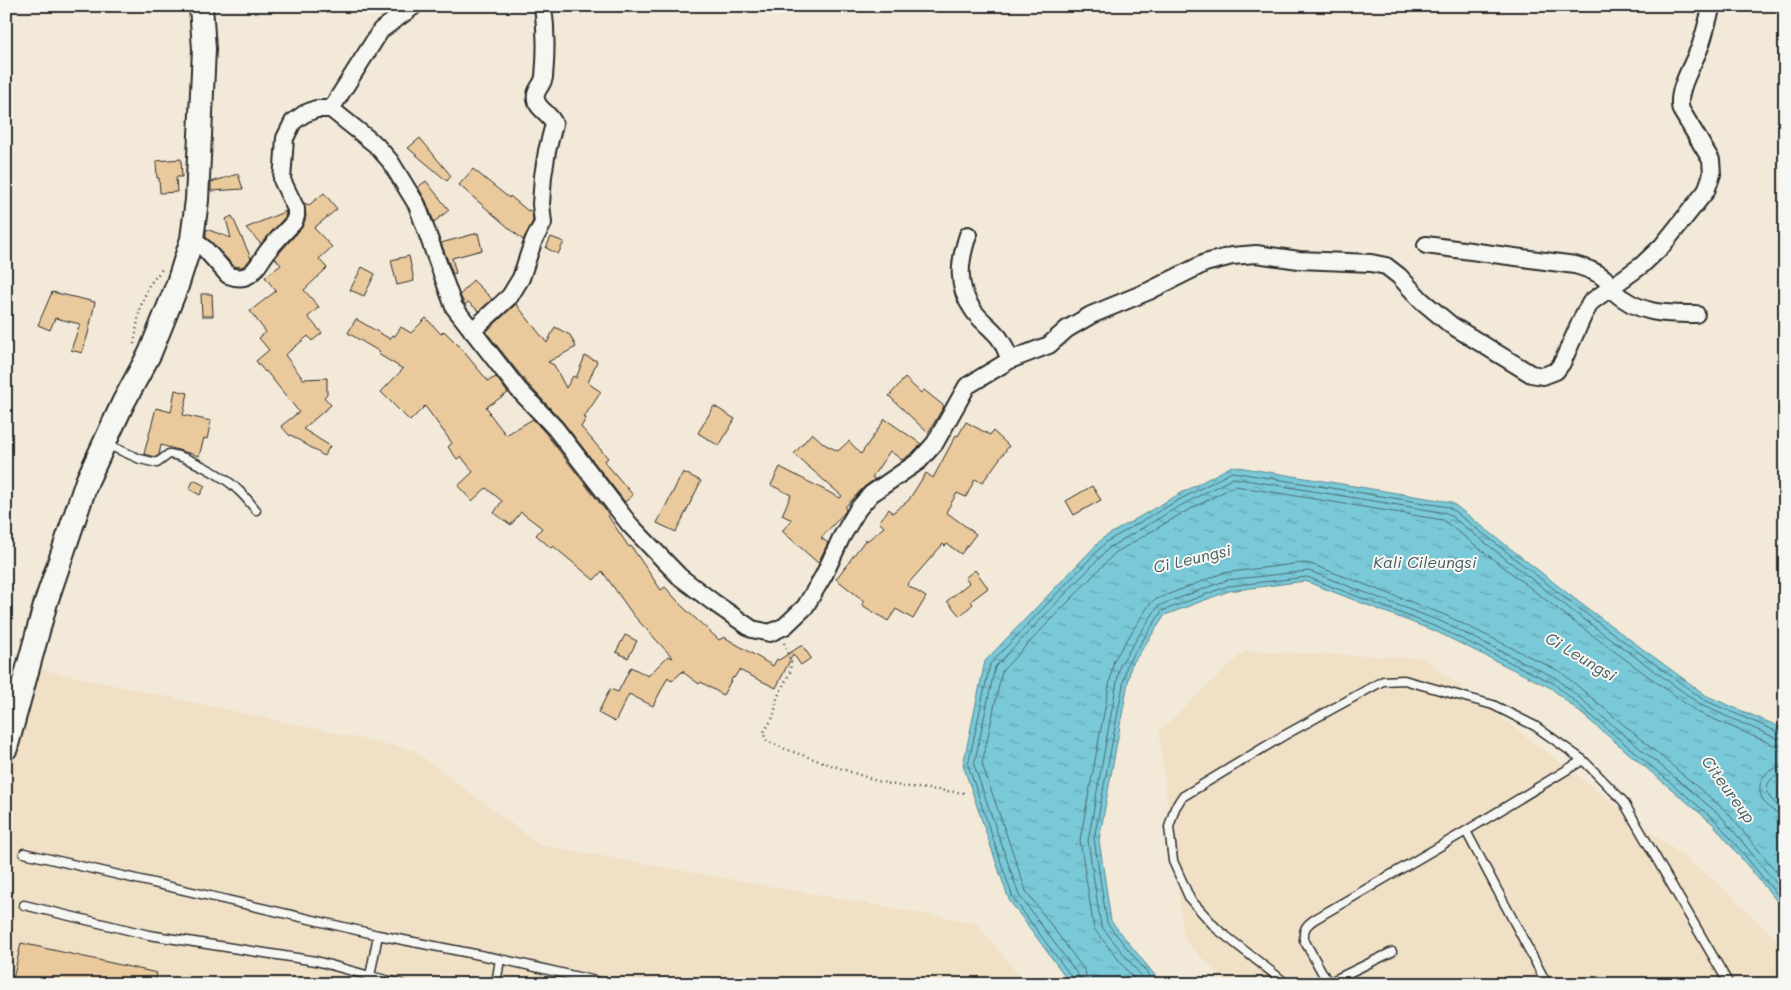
<svg xmlns="http://www.w3.org/2000/svg" width="1791" height="990" viewBox="0 0 1791 990" font-family="Mali,sans-serif">
<style>
.built{fill:#f0e0c6}
.water{fill:url(#water-ripples);stroke:#5a8a93}
.lines{fill:none;stroke-linecap:round;stroke-linejoin:round}
.shore{stroke:#4b6a70;stroke-width:1}
.building{fill:#eaca9c;stroke:#2b2b2b}
.lane-casing{stroke:#2b2b2b;stroke-width:11}
.street-casing{stroke:#2b2b2b;stroke-width:20}
.secondary-casing{stroke:#2b2b2b;stroke-width:26}
.path{stroke:#2b2b2b;stroke-width:2.5;stroke-dasharray:1 4;stroke-linecap:butt}
.lane{stroke:#f6f6f2;stroke-width:8}
.street{stroke:#f6f6f2;stroke-width:16}
.secondary{stroke:#f6f6f2;stroke-width:22}
.labels{text-anchor:middle;dominant-baseline:central;stroke-width:4;stroke-linejoin:round;paint-order:stroke}
.water-label{font-size:16px;font-style:italic;fill:#435a5f;stroke:#f6f6f2}
</style>
<defs>
<pattern id="water-ripples" width="26" height="14" patternUnits="userSpaceOnUse" patternTransform="scale(1.25)"><rect width="26" height="14" fill="#7ac9d8"/><path d="M2 4q2-2 4 0t4 0M15 11q2-2 4 0t4 0" fill="none" stroke="#64a3af"/></pattern>
</defs>
<rect width="100%" height="100%" fill="#f2e9d8"/>
<filter id="ink" filterUnits="userSpaceOnUse"><feTurbulence type="fractalNoise" baseFrequency=".02" numOctaves="2"/><feDisplacementMap in="SourceGraphic" scale="10" xChannelSelector="R" yChannelSelector="G"/><feConvolveMatrix kernelMatrix="1 2 1 2 8 2 1 2 1" color-interpolation-filters="sRGB"/></filter>
<g filter="url(#ink)">
<!-- built -->
<path class="built" d="M 1245,651 L 1423,658 L 1719,884 L 1785,948 L 1785,984 L 1229,984 L 1184,940 L 1159,731 Z
M 21,665 L 413,750 L 540,845 L 976,923 L 1026,984 L 6,984 L 6,717 Z"/>
<!-- water -->
<path class="water" d="M 1232,466 L 1451,502 L 1580,603 L 1707,696 L 1780,727 L 1785,727 L 1785,786 L 1777,787 L 1785,799 L 1785,911 L 1713,824 L 1551,688 L 1437,632 L 1305,581 L 1229,591 L 1165,615 L 1131,666 L 1099,840 L 1111,921 L 1162,984 L 1071,984 L 1009,900 L 963,765 L 985,661 L 1103,538 L 1172,498 Z"/>
<g class="lines">
<!-- shore -->
<path class="shore" d="M 1785,767 C 1747,768 1756,813 1785,814
M 1785,775 C 1757,775 1766,806 1785,807
M 1074,984 L 1073,979 L 1013,898 L 968,765 L 990,664 L 1106,542 L 1175,502 L 1232,472 L 1449,507 L 1577,607 L 1704,700 L 1778,732 L 1785,732
M 1081,984 L 1079,976 L 1019,895 L 974,765 L 995,667 L 1110,547 L 1178,507 L 1233,478 L 1447,513 L 1574,612 L 1701,705 L 1776,738 L 1785,738
M 1088,984 L 1085,971 L 1026,891 L 982,764 L 1002,671 L 1115,553 L 1181,514 L 1235,486 L 1443,520 L 1569,618 L 1697,712 L 1774,745 L 1785,746
M 1138,984 L 1094,929 L 1080,840 L 1114,660 L 1149,605 L 1154,600 L 1223,573 L 1302,563 L 1311,564 L 1445,615 L 1561,672 L 1726,811 L 1785,882
M 1148,984 L 1101,926 L 1088,841 L 1120,665 L 1158,606 L 1227,580 L 1309,571 L 1442,622 L 1556,678 L 1721,816 L 1785,894
M 1156,984 L 1107,923 L 1094,839 L 1127,664 L 1162,611 L 1228,586 L 1307,577 L 1439,628 L 1553,683 L 1716,821 L 1785,904"/>
</g>
<!-- building -->
<path class="building" d="M 420,138 L 451,176 L 447,181 L 408,148 Z
M 181,159 L 182,177 L 176,177 L 177,192 L 160,193 L 159,178 L 157,178 L 156,161 Z
M 473,169 L 509,198 L 510,196 L 528,211 L 529,210 L 532,212 L 533,221 L 523,240 L 459,185 Z
M 238,174 L 243,189 L 211,191 L 211,182 Z
M 426,181 L 449,210 L 434,222 L 426,201 L 418,187 Z
M 324,193 L 337,209 L 314,228 L 332,247 L 319,259 L 327,268 L 304,290 L 319,307 L 308,317 L 322,333 L 312,341 L 308,336 L 285,355 L 303,379 L 327,378 L 327,394 L 324,397 L 331,405 L 303,429 L 330,446 L 324,456 L 291,435 L 290,436 L 281,426 L 299,412 L 266,371 L 265,372 L 256,361 L 269,350 L 259,338 L 266,332 L 250,311 L 276,291 L 265,277 L 281,265 L 275,258 L 303,226 L 306,216 L 304,203 L 309,205 Z
M 286,211 L 285,217 L 261,244 L 246,228 Z
M 232,216 L 251,258 L 245,265 L 241,267 L 234,266 L 206,237 L 206,229 L 231,238 L 226,219 Z
M 478,233 L 482,250 L 452,258 L 456,273 L 453,274 L 441,243 Z
M 551,237 L 564,242 L 558,254 L 546,248 Z
M 409,256 L 414,281 L 397,285 L 391,260 Z
M 362,267 L 375,274 L 364,296 L 350,290 Z
M 473,280 L 492,299 L 479,311 L 468,302 L 465,305 L 460,295 Z
M 52,292 L 95,302 L 88,334 L 82,353 L 71,350 L 80,324 L 55,318 L 50,330 L 38,325 Z
M 201,294 L 212,294 L 213,316 L 202,316 Z
M 516,304 L 547,343 L 555,327 L 570,335 L 576,347 L 548,362 L 554,365 L 566,388 L 573,376 L 576,378 L 585,356 L 597,361 L 588,383 L 601,392 L 584,417 L 586,418 L 581,427 L 608,458 L 604,461 L 633,495 L 625,502 L 563,422 L 526,382 L 486,332 Z
M 426,318 L 441,334 L 444,331 L 459,346 L 488,381 L 496,377 L 508,393 L 486,407 L 490,412 L 489,413 L 506,435 L 533,419 L 547,435 L 609,515 L 608,516 L 629,547 L 631,546 L 661,590 L 665,587 L 683,607 L 719,640 L 724,637 L 773,666 L 777,659 L 779,660 L 802,645 L 811,658 L 801,665 L 793,654 L 776,688 L 739,670 L 734,678 L 733,677 L 723,695 L 701,682 L 699,684 L 683,672 L 684,670 L 672,681 L 668,677 L 653,706 L 629,694 L 615,722 L 598,713 L 610,689 L 618,692 L 631,667 L 648,676 L 668,656 L 673,658 L 634,616 L 602,571 L 594,580 L 553,546 L 551,548 L 536,535 L 542,528 L 521,512 L 511,525 L 494,513 L 502,501 L 486,488 L 472,501 L 458,486 L 473,472 L 461,456 L 457,459 L 448,447 L 452,443 L 425,406 L 410,421 L 381,392 L 403,369 L 378,354 L 380,352 L 348,333 L 356,319 L 390,339 L 393,335 L 395,336 L 401,327 L 411,333 Z
M 905,378 L 921,393 L 924,390 L 944,406 L 928,433 L 889,396 Z
M 175,390 L 188,393 L 183,415 L 211,421 L 207,439 L 204,438 L 199,456 L 161,445 L 159,455 L 156,457 L 144,454 L 156,408 L 171,412 Z
M 714,406 L 735,419 L 719,446 L 698,433 Z
M 885,419 L 921,444 L 912,453 L 902,460 L 890,451 L 872,477 L 875,479 L 864,487 L 845,507 L 846,509 L 845,512 L 821,538 L 828,543 L 818,563 L 782,531 L 792,520 L 782,515 L 791,495 L 771,485 L 780,467 L 840,498 L 842,496 L 794,454 L 812,433 L 824,444 L 838,451 L 849,441 L 861,454 Z
M 966,422 L 990,435 L 993,431 L 1009,446 L 982,483 L 975,479 L 966,497 L 957,493 L 946,512 L 976,534 L 961,554 L 947,544 L 945,546 L 943,544 L 907,585 L 926,597 L 913,619 L 896,609 L 888,621 L 862,605 L 864,601 L 836,579 L 866,539 L 867,541 L 884,527 L 879,522 L 889,509 L 892,513 L 908,501 L 926,473 L 933,478 L 956,435 L 958,436 Z
M 683,472 L 701,481 L 676,532 L 657,523 Z
M 194,480 L 205,486 L 200,495 L 189,489 Z
M 1092,486 L 1101,500 L 1074,515 L 1066,501 Z
M 975,570 L 988,588 L 971,601 L 973,604 L 960,616 L 947,601 L 969,583 L 965,578 Z
M 625,635 L 637,641 L 628,658 L 616,652 Z
M 21,943 L 157,973 L 154,984 L 12,984 Z"/>
<g class="lines">
<defs>
<path id="lane" d="M 106,444 L 140,459 L 157,463 L 169,454 C 187,456 226,477 238,490 C 245,496 250,503 256,510
M 1466,831 L 1547,984
M 24,853 L 378,935 L 500,959 L 609,984
M 24,905 L 149,935 L 316,961 L 370,976 L 378,935
M 1392,952 L 1328,983 L 1304,940 C 1303,929 1306,925 1315,919 L 1466,831 L 1583,760
M 368,984 L 370,976 L 402,984
M 496,984 L 500,959
M 1287,984 L 1217,929 L 1190,899 L 1173,861 L 1169,827 L 1175,808 L 1182,797 L 1283,736 L 1383,681 L 1404,680 L 1493,705 L 1535,726 L 1583,760 L 1623,801 L 1729,984"/>
<path id="street" d="M 331,109 L 381,30 L 414,6
M 968,235 C 959,262 956,286 973,310 C 979,319 988,325 995,333 C 1003,340 1006,351 1010,360
M 192,239 L 205,249 L 228,275 C 251,284 256,267 267,252 C 275,241 285,232 294,222 L 296,216 L 296,209 L 282,180 L 285,138 L 293,122 L 304,114 L 316,109 L 331,109 L 376,145 L 390,161 L 417,205 L 454,307 L 518,389 L 555,428 L 630,525 L 680,577 L 713,602 L 752,629 L 770,633 L 785,626 L 805,607 L 824,575 L 841,538 L 858,509 L 871,494 L 919,461 L 935,443 L 967,386 L 1010,360 L 1049,345 L 1067,329 L 1091,315 L 1149,291 L 1205,263 L 1232,256 L 1256,254 L 1299,260 L 1371,263 L 1386,266 L 1399,276 L 1421,300 L 1451,325 L 1531,374 L 1543,376 L 1556,371 L 1562,363 L 1584,314 L 1591,302 L 1642,265 L 1662,246 L 1706,191 L 1712,174 L 1711,160 L 1681,110 C 1675,91 1695,62 1701,44 C 1705,32 1708,19 1712,6
M 1426,245 L 1575,265 C 1585,268 1596,271 1604,278 C 1608,281 1608,287 1612,290 C 1638,314 1663,314 1696,314
M 472,331 L 510,296 L 521,278 L 533,242 L 543,223 L 541,204 L 543,176 L 547,151 L 554,124 C 551,114 537,109 536,99 C 534,91 543,85 544,77 C 546,56 546,28 543,6"/>
<path id="secondary" d="M 6,748 L 46,602 L 87,481 L 123,403 L 150,353 L 177,286 L 192,239 L 197,200 L 204,49 L 201,6"/>
</defs>
<!-- lane casing -->
<use href="#lane" class="lane-casing"/>
<!-- street casing -->
<use href="#street" class="street-casing"/>
<!-- secondary casing -->
<use href="#secondary" class="secondary-casing"/>
<!-- path -->
<path class="path" d="M 134,344 L 140,308 L 149,285 L 164,267
M 784,643 L 791,662 L 790,672 L 777,698 L 774,716 L 764,732 L 765,739 L 767,741 L 785,749 L 877,781 L 900,786 L 965,793"/>
<!-- lane -->
<use href="#lane" class="lane"/>
<!-- street -->
<use href="#street" class="street"/>
<!-- secondary -->
<use href="#secondary" class="secondary"/>
</g>
</g>
<g class="labels">
<!-- water labels -->
<g class="water-label">
<text transform="translate(1192 558) rotate(-13)">Ci Leungsi</text>
<text x="1425" y="561">Kali Cileungsi</text>
<text transform="translate(1581 656) rotate(31)">Ci Leungsi</text>
<text transform="translate(1729 789) rotate(54)">Citeureup</text>
</g>
</g>
<!-- margin -->
<rect width="1791" height="990" fill="none" stroke="#f6f6f2" stroke-width="25"/>
<rect x="12" y="12" width="1766" height="965" fill="none" stroke="#2b2b2b" stroke-width="2" filter="url(#ink)"/>
</svg>
